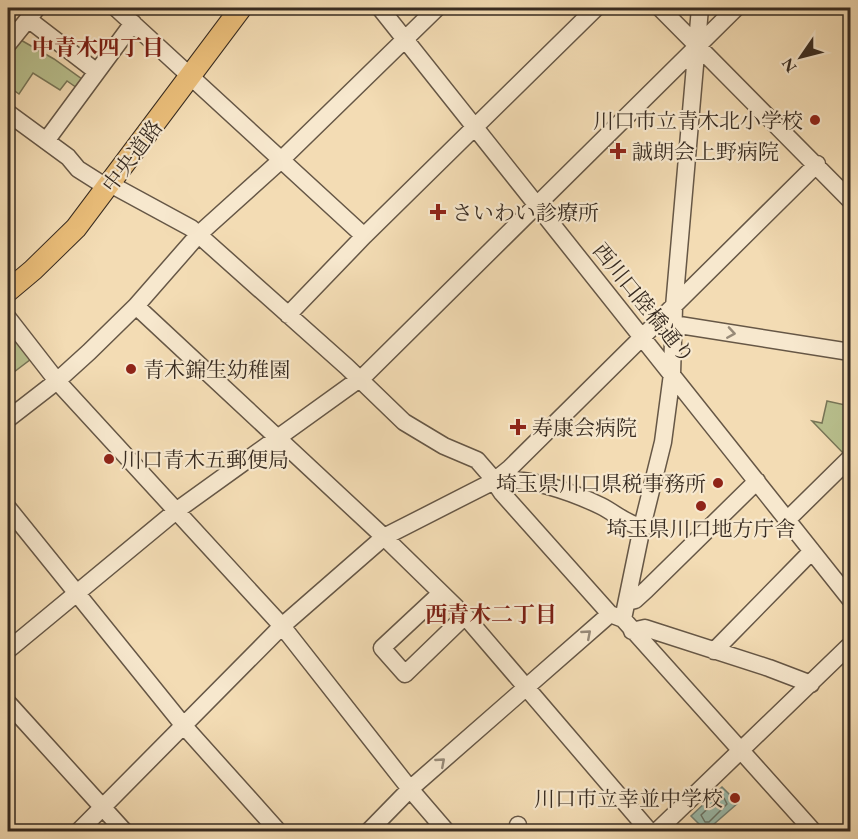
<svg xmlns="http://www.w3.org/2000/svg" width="858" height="839" viewBox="0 0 858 839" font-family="'EB Garamond','Noto Serif JP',serif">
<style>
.green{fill:#b9c18f;stroke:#787658;stroke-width:1.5}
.water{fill:#9bbcad;stroke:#738275;stroke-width:1.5}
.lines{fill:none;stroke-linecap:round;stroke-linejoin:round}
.shore{stroke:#697467;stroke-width:1.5}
.minor-casing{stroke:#665746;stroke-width:19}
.major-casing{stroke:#372b21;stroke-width:23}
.minor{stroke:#f7e8ce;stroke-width:16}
.major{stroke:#eabe7a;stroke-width:21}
.oneway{stroke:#978a78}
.poi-dot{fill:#8f2418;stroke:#f7e8ce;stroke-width:2}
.labels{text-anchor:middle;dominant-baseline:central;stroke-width:4.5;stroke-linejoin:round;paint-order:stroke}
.poi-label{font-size:21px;fill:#372b21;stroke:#f7e8ce;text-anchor:start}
.street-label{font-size:21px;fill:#372b21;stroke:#f7e8ce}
.neighbourhood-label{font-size:22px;font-weight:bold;fill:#7a1f14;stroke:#f7e8ce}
</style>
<rect width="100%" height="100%" fill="#f3dcb4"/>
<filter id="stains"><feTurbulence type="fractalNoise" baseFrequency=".00333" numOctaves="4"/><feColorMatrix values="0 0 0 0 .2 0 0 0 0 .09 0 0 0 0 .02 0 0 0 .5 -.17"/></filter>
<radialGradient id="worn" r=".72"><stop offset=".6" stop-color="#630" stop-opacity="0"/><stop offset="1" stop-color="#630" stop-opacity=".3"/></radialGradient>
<!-- green -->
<path class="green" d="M 19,39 L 54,59 L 86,82 L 80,90 L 67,81 L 60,90 L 33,73 L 19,94 L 8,86 L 8,52 Z
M 8,328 L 31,359 L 14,372 L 8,363 L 8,353 L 13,349 L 8,341 Z
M 827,401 L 850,406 L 850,448 L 844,454 L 812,421 L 822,423 Z"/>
<!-- water -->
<path class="water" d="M 722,787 L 738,803 L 706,831 L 691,816 Z"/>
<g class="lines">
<!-- shore -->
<path class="shore" d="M 720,797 L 724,798 L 727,804 L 709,822 L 705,822 L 701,815 Z"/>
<defs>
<path id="minor" d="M 116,8 L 364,236
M 380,8 L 850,599
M 660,8 L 850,200
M 28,19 L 97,72
M 8,44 L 37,8
M 8,113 L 68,157 L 78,169 L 108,188
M 46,141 L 133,23
M 110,184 L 191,228 L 347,367 L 404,422 L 444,446 L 477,460 L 490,475 L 502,493 L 610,614 L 623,619 L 814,832
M 136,306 L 384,537 L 465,616 L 650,832
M 288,315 L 364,236 L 596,8
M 8,318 L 57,381 L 282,626 L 410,789 L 447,832
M 673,324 L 850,352
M 8,419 L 57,381 L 89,352 L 136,306 L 199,234 L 280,161 L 437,8
M 494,481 C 525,475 572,492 601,506 C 615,513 626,524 642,527
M 8,508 L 184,726 L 279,832
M 787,520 L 850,458
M 441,593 L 382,648 L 405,674 L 465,616
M 627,602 L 635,600 L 646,590 L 757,481
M 623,619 L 642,527 L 663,442 L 672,374 L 674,307 L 700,8
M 632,631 L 645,628 L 769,668 L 811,684
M 8,650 L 176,511 L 365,375 L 736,8
M 714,651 L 812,551
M 8,703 L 125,832
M 518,825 L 518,832
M 78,832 L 282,626 L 384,537 L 494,481 L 510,468 L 817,164
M 368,832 L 410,789 L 610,614
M 656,832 L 850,645"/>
<path id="major" d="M 8,291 L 33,270 L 76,228 L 241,8"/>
</defs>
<!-- minor casing -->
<use href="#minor" class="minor-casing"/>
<!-- major casing -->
<use href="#major" class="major-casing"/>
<!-- minor -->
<use href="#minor" class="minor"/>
<!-- major -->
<use href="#major" class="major"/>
</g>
<!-- one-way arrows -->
<defs><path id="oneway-chevron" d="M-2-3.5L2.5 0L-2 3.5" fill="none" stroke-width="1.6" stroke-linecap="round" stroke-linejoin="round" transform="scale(1.5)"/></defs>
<g class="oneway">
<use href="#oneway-chevron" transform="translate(731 333) rotate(9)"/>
<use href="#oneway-chevron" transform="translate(587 634) rotate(-41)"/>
<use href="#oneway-chevron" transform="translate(441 762) rotate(-41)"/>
</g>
<!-- markers -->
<g class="poi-dot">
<circle cx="815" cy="120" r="6"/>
<path d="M615 142h6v6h6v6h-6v6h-6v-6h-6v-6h6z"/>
<path d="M435 203h6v6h6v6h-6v6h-6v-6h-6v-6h6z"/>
<circle cx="131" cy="369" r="6"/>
<path d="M515 418h6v6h6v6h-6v6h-6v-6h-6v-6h6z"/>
<circle cx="109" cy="459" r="6"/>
<circle cx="718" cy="483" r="6"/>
<circle cx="701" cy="506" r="6"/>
<circle cx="735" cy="798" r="6"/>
</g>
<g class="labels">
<!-- poi labels -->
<g class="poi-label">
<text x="803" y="120" text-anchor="end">川口市立青木北小学校</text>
<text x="632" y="151">誠朗会上野病院</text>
<text x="452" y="212">さいわい診療所</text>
<text x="143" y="369">青木錦生幼稚園</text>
<text x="532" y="427">寿康会病院</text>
<text x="121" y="459">川口青木五郵便局</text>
<text x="706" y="483" text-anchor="end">埼玉県川口県税事務所</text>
<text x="701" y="528" text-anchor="middle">埼玉県川口地方庁舎</text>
<text x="723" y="798" text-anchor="end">川口市立幸並中学校</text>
</g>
<!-- street labels -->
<g class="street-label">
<text transform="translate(132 156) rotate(-53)">中央道路</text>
<text transform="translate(644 303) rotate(51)">西川口陸橋通り</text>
</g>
<!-- neighbourhood labels -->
<g class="neighbourhood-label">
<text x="98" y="47">中青木四丁目</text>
<text x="491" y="614">西青木二丁目</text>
</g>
</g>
<!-- margin -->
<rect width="858" height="839" fill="none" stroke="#f3dcb4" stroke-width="30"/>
<rect x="9" y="9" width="840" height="821" fill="none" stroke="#372b21" stroke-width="3"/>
<rect x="15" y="15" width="828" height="809" fill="none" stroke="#372b21" stroke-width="1.5"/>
<!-- north arrow -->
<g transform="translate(801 57) rotate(235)" stroke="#f7e8ce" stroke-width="4.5" paint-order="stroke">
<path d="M0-4.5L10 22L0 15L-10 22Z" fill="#372b21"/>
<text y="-9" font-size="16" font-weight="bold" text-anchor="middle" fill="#372b21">N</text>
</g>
<rect width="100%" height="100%" filter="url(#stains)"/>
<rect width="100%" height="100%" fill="url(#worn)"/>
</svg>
